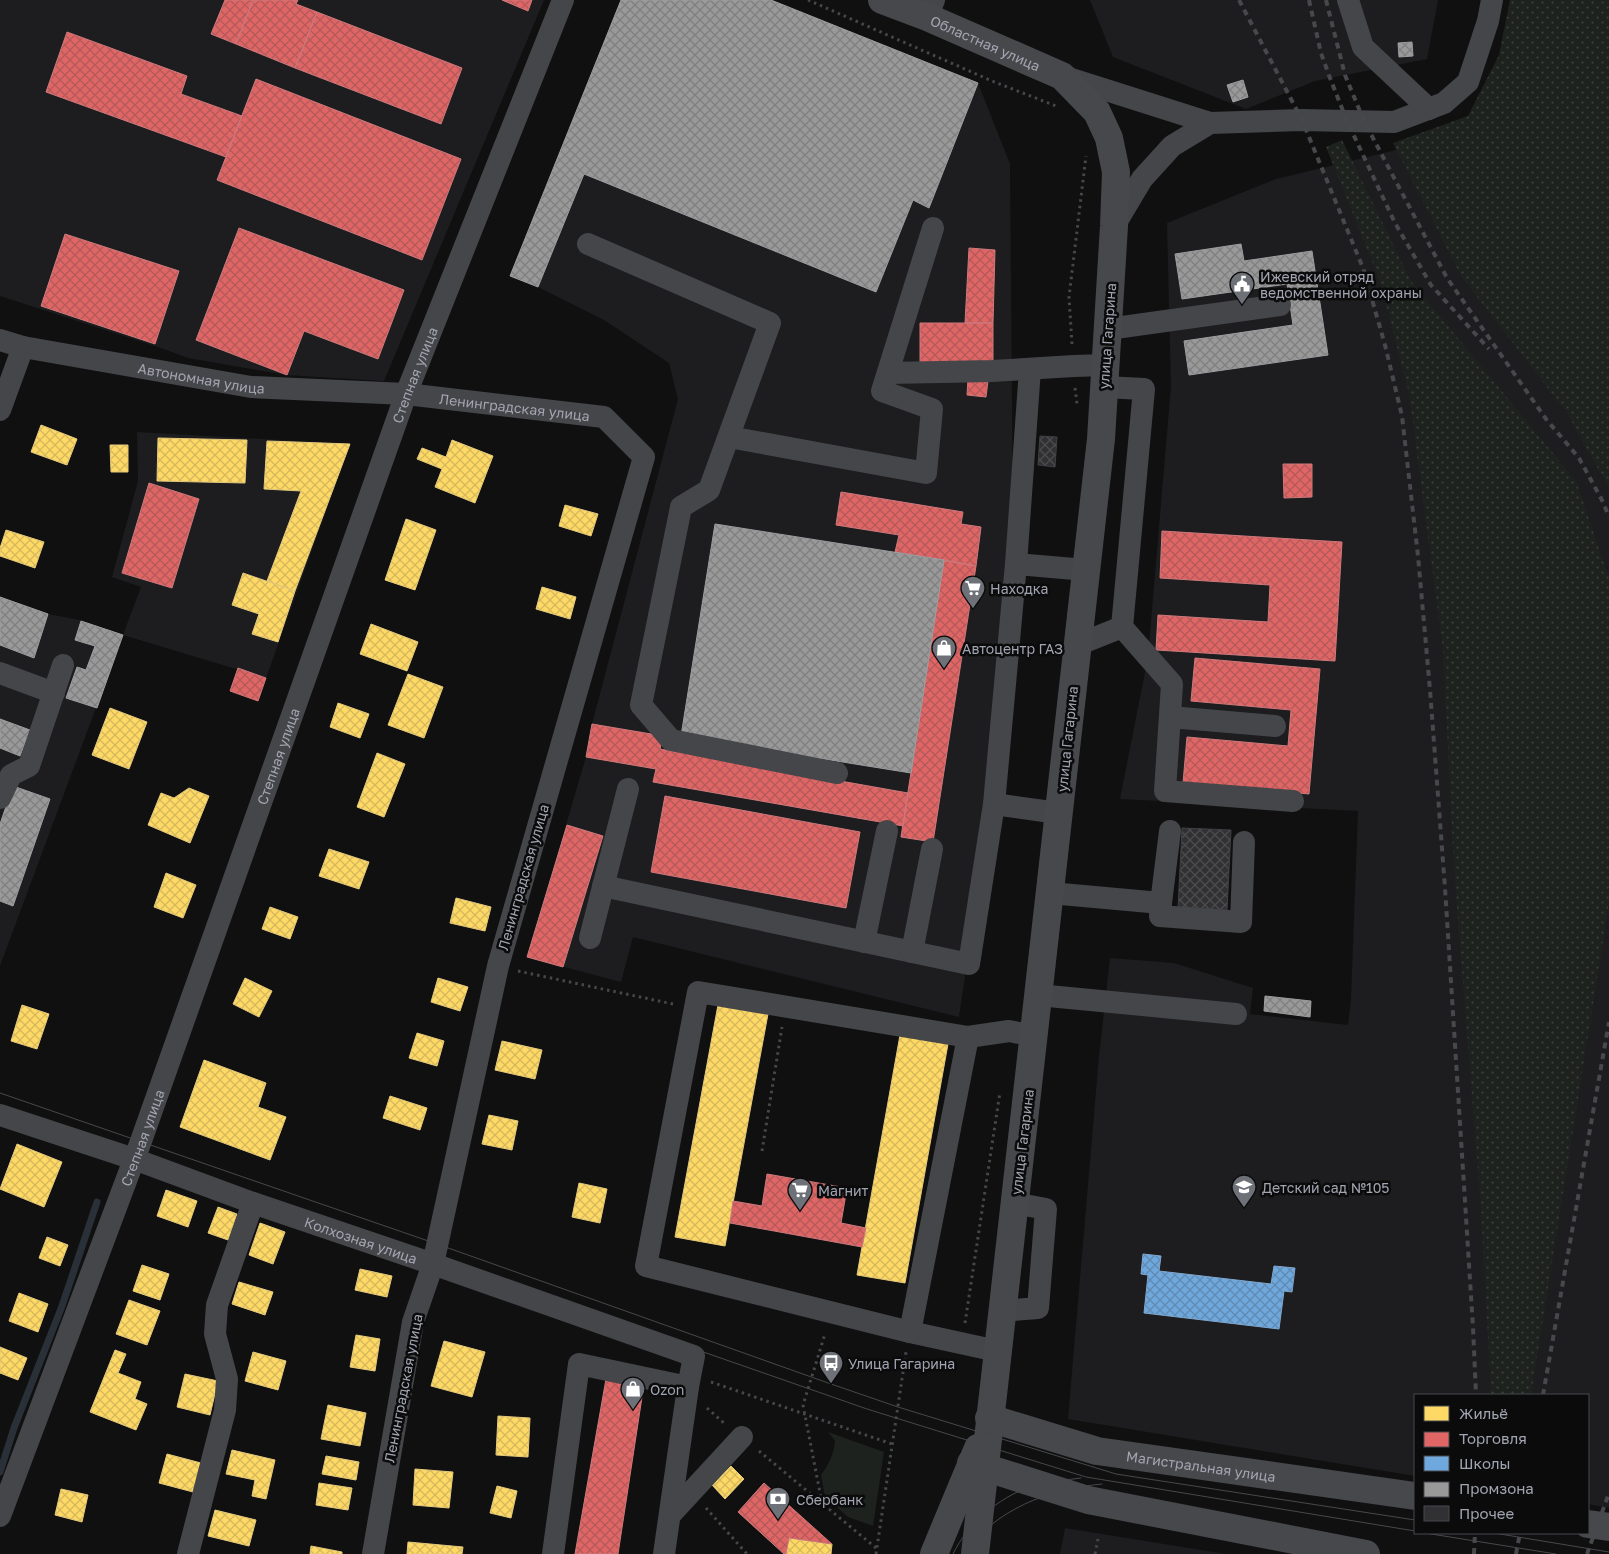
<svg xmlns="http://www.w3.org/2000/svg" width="1609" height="1554" viewBox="0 0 1609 1554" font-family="'Golos Text',sans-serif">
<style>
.built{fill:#1d1d1f}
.grass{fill:url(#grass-dots)}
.green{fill:#1d221e}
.homes{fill:url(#homes-cross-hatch);stroke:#e3c97c}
.shops{fill:url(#shops-cross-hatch);stroke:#cd797c}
.schools{fill:url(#schools-cross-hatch);stroke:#7ea7cf}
.industry{fill:url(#industry-cross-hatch);stroke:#9c9da0}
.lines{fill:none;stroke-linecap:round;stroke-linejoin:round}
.stream{stroke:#293037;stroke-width:7}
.building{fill:url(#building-cross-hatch);stroke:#404044}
.path{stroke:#46474b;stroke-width:3;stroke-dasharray:2.5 4;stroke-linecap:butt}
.minor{stroke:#454649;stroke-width:22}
.major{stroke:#47484b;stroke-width:28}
.tram{stroke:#47484b;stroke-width:1}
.rail{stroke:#47484b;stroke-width:4;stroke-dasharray:6 5;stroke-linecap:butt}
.major-bridge{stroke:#47484b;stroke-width:28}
.labels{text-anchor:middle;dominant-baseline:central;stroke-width:5;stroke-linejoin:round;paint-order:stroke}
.street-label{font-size:14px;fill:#a2a5b1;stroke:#0b0b0c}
.poi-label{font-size:14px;fill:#a2a5b1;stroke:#0b0b0c;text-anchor:start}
</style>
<defs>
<pattern id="grass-dots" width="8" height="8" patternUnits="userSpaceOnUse" patternTransform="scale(1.25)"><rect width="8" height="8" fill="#1d221e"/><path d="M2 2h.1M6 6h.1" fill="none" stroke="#3b3f3c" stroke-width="1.8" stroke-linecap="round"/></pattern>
<pattern id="homes-cross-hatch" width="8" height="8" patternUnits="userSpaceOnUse" patternTransform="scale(1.25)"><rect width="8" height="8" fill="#ffd966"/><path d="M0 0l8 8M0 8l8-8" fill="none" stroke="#d6b85c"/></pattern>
<pattern id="shops-cross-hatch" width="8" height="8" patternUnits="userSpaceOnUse" patternTransform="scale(1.25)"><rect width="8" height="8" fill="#e06666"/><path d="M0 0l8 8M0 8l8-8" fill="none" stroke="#b4595a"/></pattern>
<pattern id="schools-cross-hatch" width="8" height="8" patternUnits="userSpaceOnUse" patternTransform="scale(1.25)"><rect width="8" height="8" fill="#6fa8dc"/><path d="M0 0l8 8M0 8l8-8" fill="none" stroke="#608ab2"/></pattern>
<pattern id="industry-cross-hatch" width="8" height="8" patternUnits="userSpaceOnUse" patternTransform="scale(1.25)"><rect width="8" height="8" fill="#999"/><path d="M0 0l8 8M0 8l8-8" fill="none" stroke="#7f7f80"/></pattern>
<pattern id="building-cross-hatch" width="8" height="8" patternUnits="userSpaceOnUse" patternTransform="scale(1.25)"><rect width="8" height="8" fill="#313133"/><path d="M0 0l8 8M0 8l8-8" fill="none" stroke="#4c4c4e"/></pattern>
</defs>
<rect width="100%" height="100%" fill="#101011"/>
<!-- built -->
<path class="built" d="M 0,0 L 544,0 L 384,381 L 286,375 L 188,358 L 161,348 L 0,296 Z
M 621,0 L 771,0 L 978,83 L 1010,164 L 1014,646 L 959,1017 L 633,937 L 621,982 L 527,957 L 586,757 L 592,724 L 678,399 L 669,363 L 604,320 L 538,287 L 510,276 Z
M 1090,0 L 1438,0 L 1427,59 L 1315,81 L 1246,109 L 1113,57 Z
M 1609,0 L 1609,1508 L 1588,1504 L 1588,1395 L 1415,1395 L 1415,1476 L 1068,1419 L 1099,1056 L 1110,958 L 1174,963 L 1253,988 L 1250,1014 L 1348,1025 L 1351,999 L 1358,811 L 1120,799 L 1148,657 L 1171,386 L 1167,223 L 1276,179 L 1425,143 L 1475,125 Z
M 137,432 L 350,444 L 266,678 L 123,635 L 0,966 L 0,597 L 48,614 L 80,620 L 123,635 L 141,587 L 112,577 L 138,481 Z
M 1065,1528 L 1226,1554 L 1060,1554 Z"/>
<!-- grass -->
<path class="grass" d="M 1510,0 L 1609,0 L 1609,488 L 1567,413 L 1461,276 L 1393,143 L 1468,116 L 1499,55 Z
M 1342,140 L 1411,281 L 1576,481 L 1609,578 L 1609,903 L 1531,1395 L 1491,1395 L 1481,1209 L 1454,869 L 1443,650 L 1409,393 L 1380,281 L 1326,147 Z"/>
<!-- green -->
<path class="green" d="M 828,1432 L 884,1452 L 873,1526 L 848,1517 L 825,1497 L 821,1475 C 829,1464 834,1454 835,1441 Z"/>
<!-- homes -->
<path class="homes" d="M 41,425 L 77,439 L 67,465 L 31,452 Z
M 158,438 L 247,440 L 245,483 L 157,481 Z
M 452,440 L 493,456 L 475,503 L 435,487 L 442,469 L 417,459 L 422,448 L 446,457 Z
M 267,441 L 350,444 L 295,591 L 267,581 L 301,491 L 264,489 Z
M 110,445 L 128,445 L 128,472 L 111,472 Z
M 565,505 L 598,514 L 591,536 L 559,526 Z
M 406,519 L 436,530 L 415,590 L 385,580 Z
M 6,530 L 44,542 L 35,568 L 0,556 L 0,548 Z
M 243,573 L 295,591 L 278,642 L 252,634 L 259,614 L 232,605 Z
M 542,587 L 576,597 L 570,619 L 536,609 Z
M 371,624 L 418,642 L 407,671 L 360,654 Z
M 408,674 L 443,687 L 424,738 L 388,725 Z
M 338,703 L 369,714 L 360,738 L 330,727 Z
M 110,708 L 147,722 L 129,769 L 92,755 Z
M 377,753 L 405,764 L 384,817 L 357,807 Z
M 189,788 L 209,796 L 190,843 L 148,825 L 161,793 L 174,798 Z
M 329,849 L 369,862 L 359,889 L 319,876 Z
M 166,873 L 196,885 L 183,918 L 154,907 Z
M 456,898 L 491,907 L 485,931 L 450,923 Z
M 270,907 L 298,917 L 290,939 L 262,929 Z
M 245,978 L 272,991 L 259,1017 L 233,1004 Z
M 438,978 L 468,987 L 460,1011 L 431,1002 Z
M 22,1005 L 49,1014 L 37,1049 L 11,1041 Z
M 718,1005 L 768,1014 L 725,1246 L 675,1237 Z
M 417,1033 L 444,1041 L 437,1066 L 409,1058 Z
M 900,1035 L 948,1044 L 905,1283 L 857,1275 Z
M 502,1041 L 542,1050 L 535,1079 L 495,1070 Z
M 204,1060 L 266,1083 L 258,1107 L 286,1117 L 270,1160 L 180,1127 Z
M 390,1096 L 427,1108 L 420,1130 L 383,1118 Z
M 489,1115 L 518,1121 L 512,1150 L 482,1144 Z
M 17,1144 L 62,1162 L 44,1207 L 0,1189 Z
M 579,1183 L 607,1189 L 600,1223 L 572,1217 Z
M 166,1190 L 197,1201 L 188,1227 L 157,1216 Z
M 218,1207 L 237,1214 L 228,1240 L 208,1233 Z
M 260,1223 L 285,1232 L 273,1264 L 249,1255 Z
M 47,1237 L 68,1245 L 60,1266 L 39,1258 Z
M 142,1265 L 169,1274 L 160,1300 L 133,1291 Z
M 360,1269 L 392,1276 L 387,1297 L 355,1290 Z
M 239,1282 L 273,1292 L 265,1315 L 232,1304 Z
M 19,1293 L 48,1304 L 38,1332 L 9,1321 Z
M 129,1300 L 160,1311 L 147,1345 L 116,1334 Z
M 356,1335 L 380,1339 L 375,1371 L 350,1367 Z
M 444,1341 L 485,1352 L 472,1397 L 431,1386 Z
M 0,1347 L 27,1358 L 18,1380 L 0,1373 Z
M 115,1350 L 126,1354 L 118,1373 L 141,1382 L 135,1399 L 147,1404 L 136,1430 L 90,1412 Z
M 253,1352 L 286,1361 L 278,1390 L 245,1381 Z
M 185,1374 L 218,1381 L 210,1415 L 177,1407 Z
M 328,1405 L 366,1413 L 360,1446 L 321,1439 Z
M 498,1416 L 530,1418 L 528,1457 L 496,1455 Z
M 232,1450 L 275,1460 L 266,1499 L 252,1496 L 255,1480 L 226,1474 Z
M 167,1454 L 201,1463 L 193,1492 L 159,1483 Z
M 326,1456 L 359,1462 L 356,1480 L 322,1474 Z
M 731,1466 L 744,1479 L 725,1499 L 712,1485 Z
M 415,1469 L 453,1472 L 449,1508 L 413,1505 Z
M 319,1483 L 352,1488 L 348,1510 L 316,1505 Z
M 497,1486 L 517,1491 L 511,1518 L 490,1513 Z
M 61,1489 L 88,1495 L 82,1522 L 55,1515 Z
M 215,1510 L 256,1520 L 249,1546 L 208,1536 Z
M 789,1538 L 832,1544 L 831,1554 L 786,1554 Z
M 408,1542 L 463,1547 L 462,1554 L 407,1554 Z
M 311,1546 L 342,1552 L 342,1554 L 310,1554 Z"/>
<!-- shops -->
<path class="shops" d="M 225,0 L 253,0 L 236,44 L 211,34 Z
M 253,0 L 298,0 L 296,4 L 317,12 L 295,68 L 236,44 Z
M 502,0 L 532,0 L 528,11 Z
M 317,12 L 462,68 L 441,124 L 295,68 Z
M 67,32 L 187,76 L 181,94 L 242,116 L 226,157 L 46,92 Z
M 256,79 L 461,159 L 422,260 L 217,180 Z
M 239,228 L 404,290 L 378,359 L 304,331 L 287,375 L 196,340 Z
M 65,234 L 179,271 L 155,344 L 41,306 Z
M 969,248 L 995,250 L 993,323 L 965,323 Z
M 920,323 L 993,323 L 993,369 L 920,369 Z
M 968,379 L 988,381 L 986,397 L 967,395 Z
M 1283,464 L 1312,464 L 1312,497 L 1284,498 Z
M 149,483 L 199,499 L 172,588 L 122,573 Z
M 841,492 L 963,512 L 961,524 L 981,527 L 976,566 L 895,552 L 899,535 L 836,525 Z
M 1162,531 L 1342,542 L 1335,661 L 1156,650 L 1158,615 L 1268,622 L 1270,585 L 1160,578 Z
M 944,560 L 976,566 L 933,842 L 901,837 Z
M 1195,658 L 1320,669 L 1309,794 L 1183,783 L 1187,737 L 1288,746 L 1291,710 L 1191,701 Z
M 238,668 L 266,678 L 258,701 L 230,691 Z
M 592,724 L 663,736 L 660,749 L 908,793 L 903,826 L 653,782 L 656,769 L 586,757 Z
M 665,796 L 860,832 L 846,908 L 651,872 Z
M 567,825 L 603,836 L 563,967 L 527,957 Z
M 767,1174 L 847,1188 L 841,1223 L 866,1228 L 862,1247 L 730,1223 L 733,1201 L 762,1206 Z
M 606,1379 L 644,1384 L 618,1554 L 575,1554 Z
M 764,1483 L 832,1544 L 789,1538 L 786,1554 L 784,1554 L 738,1512 Z"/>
<!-- schools -->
<path class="schools" d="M 1143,1254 L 1161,1256 L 1159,1271 L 1271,1284 L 1274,1266 L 1295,1268 L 1292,1292 L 1284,1291 L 1279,1329 L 1144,1313 L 1148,1275 L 1141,1274 Z"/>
<!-- industry -->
<path class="industry" d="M 621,0 L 771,0 L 978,83 L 929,208 L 913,200 L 876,292 L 584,174 L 538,287 L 510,276 Z
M 1412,42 L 1413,56 L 1399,57 L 1398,43 Z
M 1243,80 L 1248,97 L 1233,102 L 1227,85 Z
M 1241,244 L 1244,261 L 1312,251 L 1328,355 L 1189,375 L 1184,341 L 1293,325 L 1287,284 L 1182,299 L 1175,254 Z
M 715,524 L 944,560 L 911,773 L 681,736 Z
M 0,597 L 48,614 L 34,658 L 0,645 Z
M 81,621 L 123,635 L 97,708 L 66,698 L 77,667 L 86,670 L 95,646 L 75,640 Z
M 0,719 L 30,730 L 20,756 L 0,748 Z
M 13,786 L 50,799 L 13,906 L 0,901 L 0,824 Z
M 1265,996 L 1311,1001 L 1310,1017 L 1264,1011 Z"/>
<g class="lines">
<!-- stream -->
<path class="stream" d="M 0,1472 L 14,1428 L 62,1306 L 97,1202"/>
</g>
<!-- building -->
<path class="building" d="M 1040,436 L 1057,437 L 1055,467 L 1038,465 Z
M 1182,828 L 1231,830 L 1227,910 L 1178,908 Z"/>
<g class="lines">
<!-- path -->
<path class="path" d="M 808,0 L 992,81 L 1056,106
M 1072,344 L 1069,297 L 1086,156
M 1075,388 L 1077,404
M 518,971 L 673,1004
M 762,1151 L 782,1027
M 965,1323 L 1000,1092
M 711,1382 L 892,1444
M 707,1408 L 725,1424
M 759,1451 L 876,1548
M 822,1503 L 803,1405 L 825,1334
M 706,1508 L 747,1554
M 876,1554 L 906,1352
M 1095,1554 L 1098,1539"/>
<!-- minor -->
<g class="minor">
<path d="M 1348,0 L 1363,47 L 1429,109"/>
<path d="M 927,17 L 934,0"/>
<path d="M 1062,76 L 1210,123 L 1302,120 L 1394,122 L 1444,103 L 1468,82 L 1488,21 L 1492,0"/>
<path d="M 1114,226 L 1142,179 L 1172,146 L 1210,123"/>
<path d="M 588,244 L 770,323 L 709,490 L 681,507 L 641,705 L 671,740 L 837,773"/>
<path d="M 1108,329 L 1280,305"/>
<path id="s1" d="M 0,340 L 23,347 L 251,387 L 406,394 L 604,417 L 644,457 L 498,966 L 433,1264 L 413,1322 L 373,1554"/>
<path d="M 888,373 L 992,371 L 1074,366 L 1105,365"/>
<path d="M 0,410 L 23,347"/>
<path d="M 729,437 L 926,473 L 932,409 L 882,391 L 933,228"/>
<path d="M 1016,564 L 1086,570"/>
<path d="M 1122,627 L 1172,684 L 1165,791 L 1293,801"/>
<path d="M 1077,645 L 1122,627 L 1144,389 L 1104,387"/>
<path d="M 0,673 L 54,693"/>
<path d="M 1170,717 L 1275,726"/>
<path d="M 0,798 L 11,775 L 29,766 L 63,665"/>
<path d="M 994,804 L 1058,813"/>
<path d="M 603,886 L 969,964 L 994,804 L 1016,564 L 1030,369"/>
<path d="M 1050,893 L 1161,903 L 1170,831"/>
<path d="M 1161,903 L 1160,916 L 1241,922 L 1244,842"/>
<path d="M 590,938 L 628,789"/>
<path d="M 864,942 L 887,831"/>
<path d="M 912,952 L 932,849"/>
<path d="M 1038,995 L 1236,1014"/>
<path id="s2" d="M 0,1115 L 134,1159 L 253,1203 L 433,1264 L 694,1356 L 688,1387"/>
<path d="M 1002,1311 L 1038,1308 L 1046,1209 L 1014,1203"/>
<path d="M 910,1332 L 968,1037"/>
<path d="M 997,1351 L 910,1332 L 646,1266 L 698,992 L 968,1037 L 1009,1031 L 1034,1036"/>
<path d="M 670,1515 L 742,1437"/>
<path id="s3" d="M 0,1516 L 141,1141 L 406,394 L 563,0"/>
<path d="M 188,1554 L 225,1410 L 227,1379 L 215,1334 L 217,1305 L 253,1203"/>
<path d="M 553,1554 L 579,1364 L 688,1387 L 664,1554"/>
</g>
<!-- major -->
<g class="major">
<path id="s4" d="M 882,0 L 927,17 L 1062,76 L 1097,112 L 1109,138 L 1116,172 L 1114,226 L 1101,439 L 975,1554"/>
<path id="s5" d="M 989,1418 L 1097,1451 L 1415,1496"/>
<path d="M 971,1463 L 1088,1500 L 1366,1554"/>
<path d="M 934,1554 L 978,1448"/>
</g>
<!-- tram -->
<path class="tram" d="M 0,1093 L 437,1244 L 831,1384 L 898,1407 L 1116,1474 L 1415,1520
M 0,1107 L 867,1409 L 1086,1477 L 1415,1531
M 1425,1533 L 1556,1554
M 1494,1533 L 1609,1552
M 953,1554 C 968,1522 1004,1493 1039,1484 C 1052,1481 1067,1480 1081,1478
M 964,1554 C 995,1509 1049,1489 1102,1484"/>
<!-- rail -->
<path class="rail" d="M 1239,0 L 1302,120 L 1363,268 L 1385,345 L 1402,416 L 1418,556 L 1430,690 L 1445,888 L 1473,1327 L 1476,1395
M 1309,0 L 1321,53 L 1330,78 L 1347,121 L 1395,223 L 1431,285 L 1489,349
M 1326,0 L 1345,75 L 1364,121 L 1447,278 L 1546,419 L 1579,458 L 1603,502 L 1609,517
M 1543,1395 L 1609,1022
M 1474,1554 L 1475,1533
M 1516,1554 L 1520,1533
M 1587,1554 L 1609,1493"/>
<!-- major-bridge -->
<path class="major-bridge" d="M 1588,1524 L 1609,1527"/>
</g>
<!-- icons -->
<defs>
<symbol id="civic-pin" viewBox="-11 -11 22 30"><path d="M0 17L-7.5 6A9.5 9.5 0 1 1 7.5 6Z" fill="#6f7179" stroke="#0b0b0c"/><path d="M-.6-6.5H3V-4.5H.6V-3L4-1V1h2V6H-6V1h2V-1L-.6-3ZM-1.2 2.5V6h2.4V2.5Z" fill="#fff"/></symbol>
<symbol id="supermarket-pin" viewBox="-11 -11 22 30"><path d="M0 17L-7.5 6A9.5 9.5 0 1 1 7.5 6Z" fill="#6f7179" stroke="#0b0b0c"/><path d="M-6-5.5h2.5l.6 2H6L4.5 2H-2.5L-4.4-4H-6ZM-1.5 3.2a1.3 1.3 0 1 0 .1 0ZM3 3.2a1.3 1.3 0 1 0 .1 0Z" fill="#fff"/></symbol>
<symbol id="shop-pin" viewBox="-11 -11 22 30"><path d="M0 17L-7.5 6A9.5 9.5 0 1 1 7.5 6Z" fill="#6f7179" stroke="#0b0b0c"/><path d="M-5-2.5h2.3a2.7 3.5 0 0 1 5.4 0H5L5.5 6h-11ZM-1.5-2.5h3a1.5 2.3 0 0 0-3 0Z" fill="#fff"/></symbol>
<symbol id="school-pin" viewBox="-11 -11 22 30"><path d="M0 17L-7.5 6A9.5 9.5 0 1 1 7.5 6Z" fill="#6f7179" stroke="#0b0b0c"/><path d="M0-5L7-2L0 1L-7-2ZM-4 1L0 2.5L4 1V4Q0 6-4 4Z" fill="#fff"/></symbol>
<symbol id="bus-pin" viewBox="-11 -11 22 30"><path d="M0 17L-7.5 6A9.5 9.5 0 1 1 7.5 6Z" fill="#6f7179" stroke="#0b0b0c"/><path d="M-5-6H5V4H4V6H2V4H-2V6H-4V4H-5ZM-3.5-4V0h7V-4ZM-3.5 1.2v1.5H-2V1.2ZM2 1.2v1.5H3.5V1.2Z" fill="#fff"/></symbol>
<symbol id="bank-pin" viewBox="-11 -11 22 30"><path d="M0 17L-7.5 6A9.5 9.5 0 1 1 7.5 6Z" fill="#6f7179" stroke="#0b0b0c"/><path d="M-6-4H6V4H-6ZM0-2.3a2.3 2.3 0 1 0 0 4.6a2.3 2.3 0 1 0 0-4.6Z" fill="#fff"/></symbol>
</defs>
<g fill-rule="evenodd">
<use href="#civic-pin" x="1228" y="270" width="28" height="38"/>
<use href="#supermarket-pin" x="959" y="574" width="28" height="38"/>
<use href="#shop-pin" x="930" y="634" width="28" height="38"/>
<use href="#school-pin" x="1230" y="1173" width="28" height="38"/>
<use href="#supermarket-pin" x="786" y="1176" width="28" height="38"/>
<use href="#bus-pin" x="817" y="1349" width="28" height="38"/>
<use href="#shop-pin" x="619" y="1375" width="28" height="38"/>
<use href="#bank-pin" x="764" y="1485" width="28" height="38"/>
</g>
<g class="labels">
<!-- street labels -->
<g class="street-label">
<text stroke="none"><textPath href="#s4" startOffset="112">Областная улица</textPath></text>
<text transform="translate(1107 336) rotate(-86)">улица Гагарина</text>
<text stroke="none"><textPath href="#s3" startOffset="1214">Степная улица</textPath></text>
<text stroke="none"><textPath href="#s1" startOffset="205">Автономная улица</textPath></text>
<text stroke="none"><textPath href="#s1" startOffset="520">Ленинградская улица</textPath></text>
<text transform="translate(1067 739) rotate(-84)">улица Гагарина</text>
<text stroke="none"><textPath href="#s3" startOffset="809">Степная улица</textPath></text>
<text transform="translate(523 877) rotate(-74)">Ленинградская улица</text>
<text stroke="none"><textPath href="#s3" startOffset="404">Степная улица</textPath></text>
<text transform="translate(1022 1142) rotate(-83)">улица Гагарина</text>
<text stroke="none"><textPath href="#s2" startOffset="382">Колхозная улица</textPath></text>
<text transform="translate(403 1388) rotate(-79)">Ленинградская улица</text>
<text stroke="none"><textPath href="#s5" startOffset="218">Магистральная улица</textPath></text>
</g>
<!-- poi labels -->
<g class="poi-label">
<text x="1260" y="276">Ижевский отряд<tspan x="1260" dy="16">ведомственной охраны</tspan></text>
<text x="990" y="588">Находка</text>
<text x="962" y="648">Автоцентр ГАЗ</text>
<text x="1262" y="1187">Детский сад №105</text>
<text x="818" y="1190">Магнит</text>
<text x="848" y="1363">Улица Гагарина</text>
<text x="650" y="1389">Ozon</text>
<text x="796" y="1499">Сбербанк</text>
</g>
</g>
<!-- legend -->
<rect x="1414" y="1394" width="175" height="140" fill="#0b0b0c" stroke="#47494e"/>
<rect x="1424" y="1406" width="25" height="15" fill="#ffd966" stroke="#47494e"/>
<text x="1459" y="1419" font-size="15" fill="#a2a5b1">Жильё</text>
<rect x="1424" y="1432" width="25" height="15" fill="#e06666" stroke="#47494e"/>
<text x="1459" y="1444" font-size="15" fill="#a2a5b1">Торговля</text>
<rect x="1424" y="1456" width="25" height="15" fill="#6fa8dc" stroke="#47494e"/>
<text x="1459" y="1469" font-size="15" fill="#a2a5b1">Школы</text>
<rect x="1424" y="1482" width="25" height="15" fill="#999999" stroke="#47494e"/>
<text x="1459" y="1494" font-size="15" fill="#a2a5b1">Промзона</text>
<rect x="1424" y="1506" width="25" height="15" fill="#313133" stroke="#47494e"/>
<text x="1459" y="1519" font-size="15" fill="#a2a5b1">Прочее</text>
</svg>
